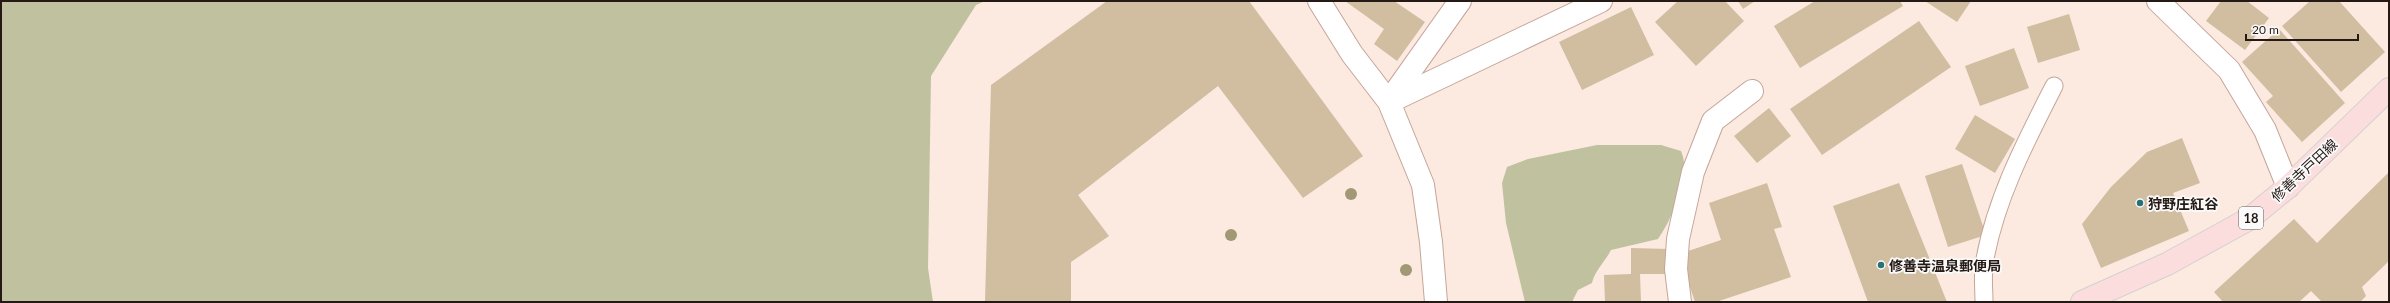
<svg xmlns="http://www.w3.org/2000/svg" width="2390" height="303" viewBox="0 0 2390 303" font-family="Lato,'Noto Sans JP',sans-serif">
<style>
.forest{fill:#c0c19f}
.building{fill:#d1bda0}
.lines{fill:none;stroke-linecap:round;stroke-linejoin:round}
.service-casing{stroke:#c4a698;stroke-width:19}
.minor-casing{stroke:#c4a698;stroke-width:24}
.primary-casing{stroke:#d3d1d0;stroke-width:24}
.service{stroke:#fff;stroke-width:17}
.minor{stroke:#fff;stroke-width:22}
.primary{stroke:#fbddde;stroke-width:22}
.tree{fill:#a19875}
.poi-dot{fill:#287276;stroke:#fafafa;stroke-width:1.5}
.labels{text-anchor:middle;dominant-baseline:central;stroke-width:3.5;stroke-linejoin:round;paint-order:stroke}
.shield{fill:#fafafa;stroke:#645c59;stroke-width:1}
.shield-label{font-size:13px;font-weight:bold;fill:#241914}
.street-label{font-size:14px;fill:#241914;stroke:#fafafa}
.poi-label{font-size:14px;font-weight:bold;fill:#241914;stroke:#fafafa;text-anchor:start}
</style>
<rect width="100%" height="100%" fill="#fce9e0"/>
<!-- forest -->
<path class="forest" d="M 1,1 L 985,1 L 976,5 L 931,76 L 928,268 L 933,302 L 1,302 Z
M 1597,145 L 1661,145 L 1681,151 C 1692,174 1672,219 1658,239 L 1611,250 C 1605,262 1595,270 1592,283 L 1578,290 L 1572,302 L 1525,302 L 1506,223 L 1502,183 L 1507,167 L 1528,159 Z"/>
<!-- building -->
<path class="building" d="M 1107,1 L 1249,1 L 1363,156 L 1303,198 L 1218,86 L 1078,195 L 1109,236 L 1071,262 L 1071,302 L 985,302 L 991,85 Z
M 1345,1 L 1394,1 L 1425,22 L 1397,61 L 1374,44 L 1384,29 Z
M 1678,1 L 1725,1 L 1744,21 L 1696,66 L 1655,22 Z
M 1738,1 L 1755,1 L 1743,9 Z
M 1815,1 L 1900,1 L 1903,6 L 1800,68 L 1774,26 Z
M 1925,1 L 1971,1 L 1957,22 Z
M 2221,1 L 2247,1 L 2269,18 L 2245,50 L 2206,21 Z
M 2310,1 L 2339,1 L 2385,52 L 2341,92 L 2282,26 Z
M 1631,7 L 1654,55 L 1582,90 L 1559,42 Z
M 2069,14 L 2080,50 L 2038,63 L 2027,27 Z
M 1919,21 L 1951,67 L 1822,155 L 1790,109 Z
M 2279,29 L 2345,103 L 2302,142 L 2266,102 L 2273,96 L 2242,62 Z
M 2014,48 L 2029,88 L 1980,106 L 1965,66 Z
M 1769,108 L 1791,136 L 1757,163 L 1734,136 Z
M 1975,115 L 2015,139 L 1995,173 L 1955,149 Z
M 2182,138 L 2200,183 L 2173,193 L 2189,231 L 2101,268 L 2082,224 L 2111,187 L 2147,152 Z
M 1962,164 L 1986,235 L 1948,247 L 1925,176 Z
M 2389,172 L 2389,261 L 2362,287 L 2366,296 L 2360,302 L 2322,302 L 2311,291 L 2299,302 L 2223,302 L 2214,292 L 2294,219 L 2317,243 Z
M 1767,183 L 1782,227 L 1774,229 L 1791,277 L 1716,302 L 1695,302 L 1679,254 L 1721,240 L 1709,203 Z
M 1899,183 L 1947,302 L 1868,302 L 1833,206 Z
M 1631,248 L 1668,249 L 1668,274 L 1640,274 L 1641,302 L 1605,302 L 1604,275 L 1631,274 Z"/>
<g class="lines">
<defs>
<path id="service" d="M 1984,302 C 1984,288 1982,272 1985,259 C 1996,198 2026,141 2054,86"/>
<path id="minor" d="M 1319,1 L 1352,54 L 1389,102 L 1423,185 L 1431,242 L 1436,302
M 2158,1 L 2229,70 L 2265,130 L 2288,187
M 1389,101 L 1460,1
M 1389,102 L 1601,1
M 1680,302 L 1676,269 L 1678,239 L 1693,172 L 1713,121 L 1752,91"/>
<path id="primary" d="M 2082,302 L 2167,264 L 2249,219 L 2288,187 L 2389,89"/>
</defs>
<!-- service casing -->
<use href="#service" class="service-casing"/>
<!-- minor casing -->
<use href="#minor" class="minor-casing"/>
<!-- primary casing -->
<use href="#primary" class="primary-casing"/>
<!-- service -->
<use href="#service" class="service"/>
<!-- minor -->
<use href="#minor" class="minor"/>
<!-- primary -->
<use href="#primary" class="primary"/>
</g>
<!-- trees -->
<g class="tree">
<circle cx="1351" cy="194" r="6"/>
<circle cx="1231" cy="235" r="6"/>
<circle cx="1406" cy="270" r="6"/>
</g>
<!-- markers -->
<g class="poi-dot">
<circle cx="2140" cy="203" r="4"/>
<circle cx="1881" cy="265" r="4"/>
</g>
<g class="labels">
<!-- shield labels -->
<rect class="shield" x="2239" y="207" width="24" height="22" rx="3"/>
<g class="shield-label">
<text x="2251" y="218">18</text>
</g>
<!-- street labels -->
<g class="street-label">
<text transform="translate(2304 170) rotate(-43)">修善寺戸田線</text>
</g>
<!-- poi labels -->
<g class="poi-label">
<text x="2148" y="203">狩野庄紅谷</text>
<text x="1889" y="265">修善寺温泉郵便局</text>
</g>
</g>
<!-- border -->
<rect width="2390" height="303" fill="none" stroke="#241914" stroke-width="4"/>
<!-- scale -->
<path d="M2246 34v6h112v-6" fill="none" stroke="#241914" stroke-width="2"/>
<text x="2252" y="34" font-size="12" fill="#241914" stroke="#fafafa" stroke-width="3" paint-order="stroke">20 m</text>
</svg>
